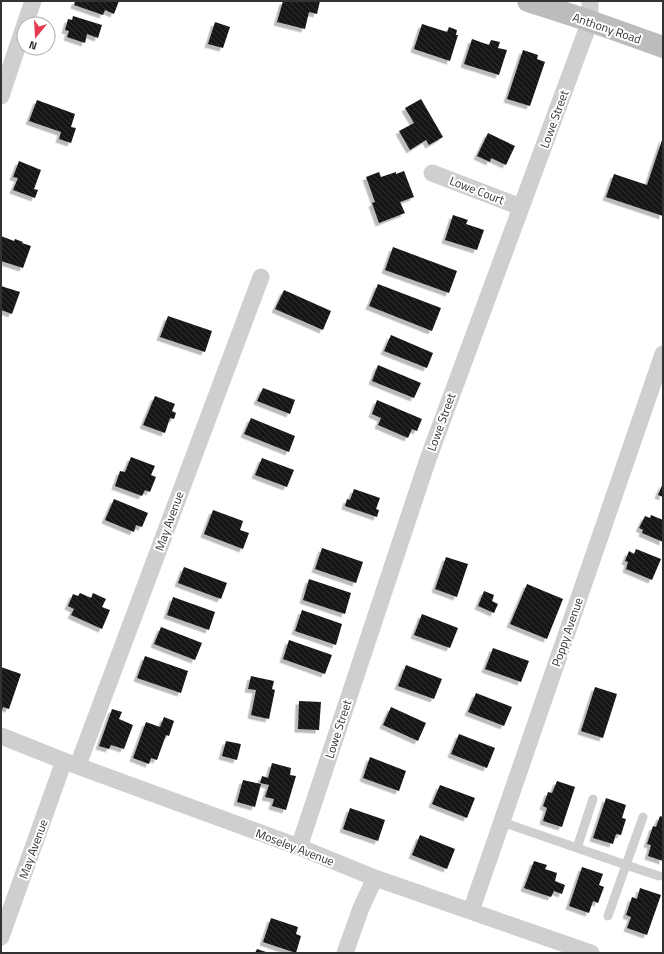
<svg xmlns="http://www.w3.org/2000/svg" width="664" height="954" viewBox="0 0 664 954" font-family="'Titillium Web',sans-serif">
<style>
.building{fill:url(#building-back-hatch);filter:url(#shadow)}
.lines{fill:none;stroke-linecap:round;stroke-linejoin:round}
.lane{stroke:#cfcfcf;stroke-width:9}
.street{stroke:#cfcfcf;stroke-width:17}
.secondary{stroke:#bcbcbc;stroke-width:22}
.labels{text-anchor:middle;dominant-baseline:central;stroke-width:4;stroke-linejoin:round;paint-order:stroke}
.street-label{font-size:12px;fill:#323232;stroke:#fff}
</style>
<defs>
<pattern id="building-back-hatch" width="6" height="6" patternUnits="userSpaceOnUse"><rect width="6" height="6" fill="#191919"/><path d="M-1 5l2 2M0 0l6 6M5-1l2 2" fill="none" stroke="#323232"/></pattern>
<filter id="shadow"><feDropShadow dx="-3.5" dy="3.5" stdDeviation="0" flood-color="#0004"/></filter>
</defs>
<rect width="100%" height="100%" fill="#fff"/>
<!-- building -->
<path class="building" d="M 75,1 L 119,1 L 114,14 L 105,10 L 103,15 L 74,5 Z
M 283,1 L 320,1 L 317,14 L 309,12 L 305,29 L 277,22 Z
M 73,16 L 102,25 L 98,38 L 87,34 L 85,43 L 67,37 L 69,31 L 65,30 L 68,19 L 72,20 Z
M 215,22 L 230,27 L 223,48 L 208,44 Z
M 422,24 L 447,32 L 449,27 L 457,30 L 456,35 L 458,35 L 450,61 L 414,49 Z
M 472,39 L 489,45 L 491,40 L 500,42 L 498,48 L 507,50 L 499,75 L 464,64 Z
M 523,50 L 538,55 L 537,59 L 545,62 L 530,106 L 507,99 Z
M 421,99 L 443,137 L 429,145 L 426,140 L 410,150 L 399,131 L 414,123 L 405,108 Z
M 37,100 L 75,114 L 71,127 L 76,128 L 71,143 L 59,139 L 61,132 L 29,121 Z
M 488,133 L 515,146 L 506,165 L 491,158 L 490,162 L 477,156 Z
M 663,137 L 663,216 L 606,197 L 614,174 L 647,185 Z
M 19,161 L 41,170 L 34,189 L 38,190 L 35,198 L 13,190 L 18,178 L 13,177 Z
M 404,171 L 414,197 L 400,202 L 405,213 L 379,223 L 372,203 L 375,202 L 366,177 L 379,172 L 381,177 L 396,172 L 396,174 Z
M 453,215 L 468,220 L 466,224 L 484,230 L 477,250 L 445,240 Z
M 1,236 L 14,241 L 15,239 L 23,242 L 22,243 L 31,246 L 23,268 L 1,261 Z
M 393,247 L 457,271 L 449,293 L 385,270 Z
M 378,284 L 441,308 L 432,331 L 369,306 Z
M 1,286 L 20,292 L 12,314 L 1,310 Z
M 284,290 L 331,311 L 323,330 L 275,309 Z
M 168,316 L 212,331 L 205,352 L 160,337 Z
M 391,335 L 433,353 L 427,368 L 384,351 Z
M 378,365 L 421,383 L 414,398 L 372,381 Z
M 263,388 L 295,400 L 290,414 L 257,401 Z
M 155,396 L 175,404 L 172,411 L 176,413 L 174,419 L 170,418 L 165,433 L 143,425 Z
M 377,400 L 422,419 L 417,431 L 412,429 L 408,438 L 378,425 L 381,418 L 372,414 Z
M 251,418 L 295,436 L 289,452 L 244,434 Z
M 131,457 L 155,466 L 151,475 L 156,477 L 150,492 L 145,490 L 142,496 L 115,486 L 120,471 L 125,472 Z
M 262,458 L 294,470 L 287,487 L 255,475 Z
M 663,483 L 663,497 L 658,495 Z
M 354,489 L 380,498 L 376,509 L 379,510 L 377,517 L 345,506 L 347,499 L 350,500 Z
M 114,499 L 148,513 L 142,527 L 136,525 L 134,532 L 105,520 Z
M 213,510 L 243,521 L 240,530 L 249,533 L 243,549 L 204,534 Z
M 651,515 L 663,520 L 663,542 L 642,533 L 643,530 L 639,528 L 645,516 L 650,518 Z
M 322,548 L 363,562 L 356,583 L 315,569 Z
M 636,549 L 661,559 L 652,580 L 626,569 L 628,562 L 625,561 L 629,551 L 634,554 Z
M 446,557 L 468,564 L 457,597 L 435,589 Z
M 184,567 L 227,583 L 221,599 L 178,583 Z
M 309,579 L 351,593 L 345,614 L 303,600 Z
M 527,584 L 563,599 L 547,639 L 510,624 Z
M 484,591 L 494,595 L 492,601 L 498,604 L 494,613 L 478,606 Z
M 80,593 L 91,598 L 93,593 L 106,599 L 102,607 L 110,610 L 102,629 L 71,615 L 74,609 L 68,606 L 73,594 L 78,596 Z
M 173,597 L 215,612 L 209,630 L 167,615 Z
M 302,610 L 342,624 L 336,645 L 295,631 Z
M 422,614 L 458,628 L 450,648 L 414,635 Z
M 161,627 L 202,643 L 195,660 L 154,644 Z
M 289,640 L 332,655 L 325,674 L 283,659 Z
M 493,648 L 529,661 L 521,682 L 485,669 Z
M 145,656 L 188,671 L 181,693 L 137,678 Z
M 406,665 L 442,679 L 434,699 L 398,686 Z
M 1,667 L 21,674 L 9,709 L 3,707 L 2,710 L 1,710 Z
M 251,676 L 274,681 L 272,689 L 275,690 L 269,719 L 251,715 L 256,690 L 248,689 Z
M 595,687 L 617,694 L 603,738 L 581,731 Z
M 476,693 L 512,707 L 504,726 L 468,712 Z
M 299,701 L 321,702 L 319,730 L 298,729 Z
M 391,707 L 426,723 L 418,741 L 383,725 Z
M 112,709 L 122,712 L 119,719 L 133,725 L 124,749 L 111,745 L 109,749 L 99,746 Z
M 164,717 L 174,721 L 169,736 L 166,735 L 157,760 L 151,758 L 149,764 L 133,758 L 146,722 L 160,727 Z
M 459,734 L 495,748 L 487,768 L 451,754 Z
M 226,741 L 241,744 L 237,760 L 222,756 Z
M 370,757 L 406,771 L 399,791 L 363,778 Z
M 272,763 L 291,768 L 290,775 L 296,776 L 286,810 L 272,806 L 274,799 L 265,797 L 269,785 L 260,783 L 262,776 L 268,778 Z
M 243,780 L 261,784 L 255,807 L 237,802 Z
M 557,781 L 575,787 L 562,827 L 543,821 L 547,808 L 543,806 L 548,792 L 552,793 Z
M 440,785 L 475,798 L 467,818 L 432,804 Z
M 606,798 L 626,805 L 622,818 L 626,819 L 621,835 L 616,834 L 613,844 L 593,838 Z
M 350,808 L 385,820 L 378,841 L 343,829 Z
M 660,816 L 663,817 L 663,861 L 648,856 L 651,845 L 647,844 L 653,826 L 656,827 Z
M 420,835 L 455,849 L 447,869 L 412,855 Z
M 534,861 L 547,865 L 545,869 L 557,873 L 555,881 L 565,885 L 562,894 L 554,891 L 551,897 L 524,888 Z
M 582,867 L 603,874 L 599,885 L 604,887 L 598,903 L 593,901 L 589,913 L 569,906 Z
M 640,888 L 661,895 L 647,935 L 627,928 L 631,917 L 626,915 L 632,897 L 637,899 Z
M 271,918 L 298,927 L 296,934 L 301,936 L 296,953 L 263,942 Z
M 257,949 L 269,953 L 255,953 Z"/>
<g class="lines">
<!-- lane -->
<path class="lane" d="M 643,817 L 626,865 L 659,876
M 502,822 L 626,865 L 608,916
M 577,848 L 593,799"/>
<!-- street -->
<path class="street" d="M 25,24 L 33,1
M 1,96 L 24,27
M 432,173 L 521,207
M 1,736 L 64,761 L 299,847 L 375,878 L 591,953
M 78,765 L 261,277
M 299,847 L 428,459 L 590,21 L 590,1
M 471,911 L 663,354
M 1,937 L 64,761
M 345,953 L 361,908 L 375,878"/>
<!-- secondary -->
<path class="secondary" d="M 528,1 L 590,21 L 663,47"/>
</g>
<g class="labels">
<!-- street labels -->
<g class="street-label">
<text transform="translate(607 28) rotate(19)">Anthony Road</text>
<text transform="translate(554 119) rotate(-70)">Lowe Street</text>
<text transform="translate(477 190) rotate(21)">Lowe Court</text>
<text transform="translate(441 422) rotate(-70)">Lowe Street</text>
<text transform="translate(169 521) rotate(-70)">May Avenue</text>
<text transform="translate(567 632) rotate(-71)">Poppy Avenue</text>
<text transform="translate(338 729) rotate(-72)">Lowe Street</text>
<text transform="translate(295 847) rotate(21)">Moseley Avenue</text>
<text transform="translate(33 849) rotate(-70)">May Avenue</text>
</g>
</g>
<!-- border -->
<rect width="664" height="954" fill="none" stroke="#323232" stroke-width="4"/>
<!-- north arrow -->
<g transform="translate(36 36) rotate(198)"><circle r="19" fill="#ffffff" stroke="#adadad"/>
<path d="M0-3L7 15L0 10L-7 15Z" fill="#e43950"/>
<text y="-6" font-size="11" font-weight="bold" text-anchor="middle" fill="#323232">N</text>
</g>
</svg>
